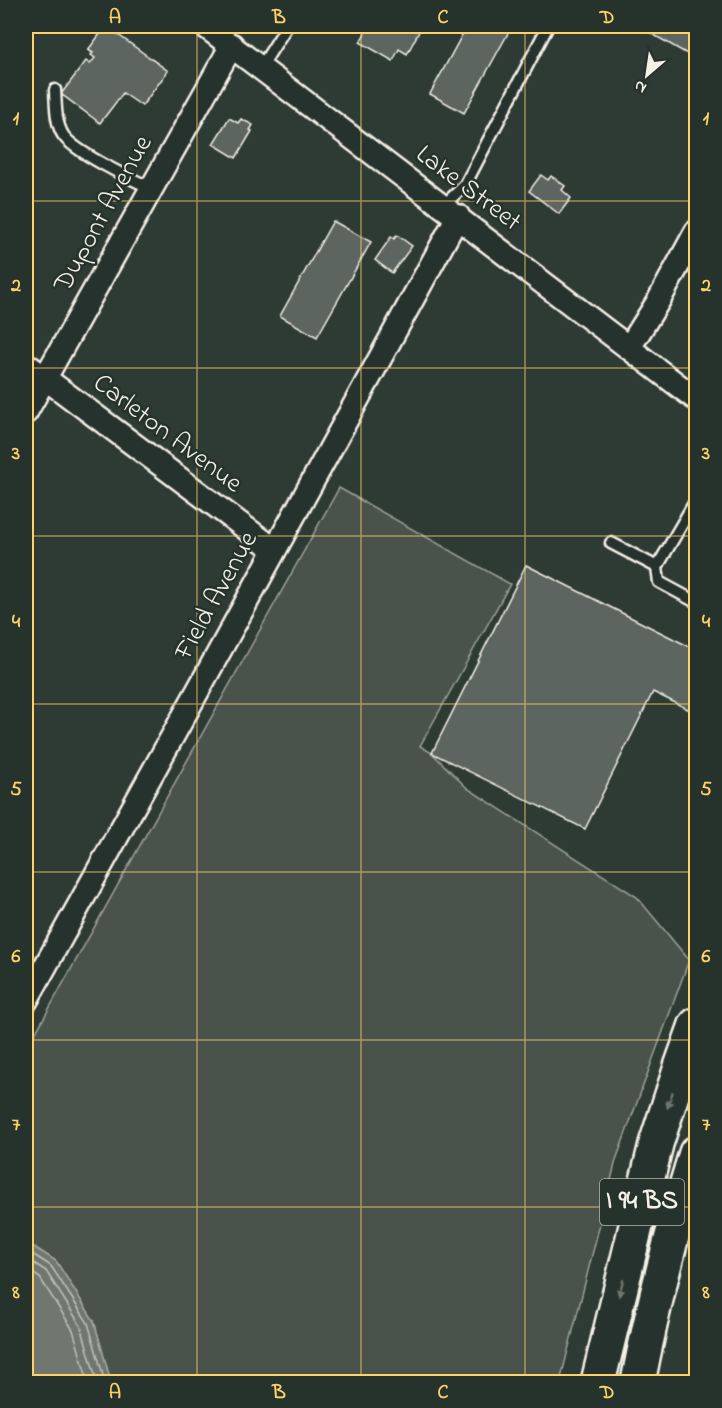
<svg xmlns="http://www.w3.org/2000/svg" width="722" height="1408" viewBox="0 0 722 1408" font-family="'Indie Flower',sans-serif">
<style>
.green{fill:#48524c;stroke:#9ea29a;stroke-width:1.5}
.water{fill:#6f7770;stroke:#a4a8a0;stroke-width:1.5}
.lines{fill:none;stroke-linecap:round;stroke-linejoin:round}
.shore{stroke:#bfc0b8;stroke-width:1.5}
.building{fill:#5c655e;stroke:#f4f1e8;stroke-width:1.5}
.service-casing{stroke:#f4f1e8;stroke-width:15}
.minor-casing{stroke:#f4f1e8;stroke-width:27}
.trunk-casing{stroke:#f4f1e8;stroke-width:38}
.service{stroke:#26332d;stroke-width:10}
.minor{stroke:#26332d;stroke-width:22}
.trunk{stroke:#26332d;stroke-width:33}
.oneway{fill:#6e766e}
.grid{fill:none;stroke:#ffd166;stroke-width:1.5;stroke-opacity:0.55}
.labels{text-anchor:middle;dominant-baseline:central;stroke-width:5;stroke-linejoin:round;paint-order:stroke}
.shield{fill:#26332d;stroke:#b6b8b0;stroke-width:1.5}
.shield-label{font-size:26px;font-weight:bold;fill:#f4f1e8}
.street-label{font-size:27px;fill:#f4f1e8;stroke:#26332d}
.neatline{fill:none;stroke:#ffd166;stroke-width:2}
.grid-label{font-size:20px;text-anchor:middle;font-weight:bold;fill:#ffd166}
</style>
<rect width="100%" height="100%" fill="#2e3b34"/>
<filter id="ink" filterUnits="userSpaceOnUse"><feTurbulence type="fractalNoise" baseFrequency=".0167" numOctaves="2"/><feDisplacementMap in="SourceGraphic" scale="12" xChannelSelector="R" yChannelSelector="G"/><feConvolveMatrix kernelMatrix="1 2 1 2 8 2 1 2 1" color-interpolation-filters="sRGB"/></filter>
<g filter="url(#ink)">
<!-- green -->
<path class="green" d="M 339,488 L 510,584 L 420,746 L 432,753 L 467,788 L 637,897 L 689,960 L 616,1160 L 560,1382 L 111,1382 L 94,1321 L 56,1261 L 26,1242 L 26,1050 Z"/>
<!-- water -->
<path class="water" d="M 26,1242 L 56,1261 L 94,1321 L 111,1382 L 26,1382 Z"/>
<g class="lines">
<!-- shore -->
<path class="shore" d="M 26,1250 L 51,1266 L 88,1323 L 105,1382
M 26,1258 L 46,1271 L 81,1326 L 97,1382
M 26,1269 L 40,1278 L 73,1330 L 88,1382"/>
</g>
<!-- building -->
<path class="building" d="M 106,26 L 168,71 L 142,106 L 123,93 L 100,123 L 61,94 L 86,61 L 90,64 L 95,58 L 91,55 L 93,53 L 88,50 Z
M 369,26 L 416,26 L 421,28 L 407,54 L 399,49 L 393,61 L 360,42 Z
M 467,26 L 512,26 L 464,113 L 430,94 Z
M 647,26 L 696,26 L 696,59 L 645,30 Z
M 229,118 L 238,123 L 241,119 L 253,125 L 250,130 L 252,131 L 236,158 L 213,144 Z
M 541,175 L 548,180 L 551,176 L 565,186 L 562,190 L 571,198 L 559,214 L 529,191 Z
M 333,221 L 371,242 L 317,337 L 280,316 Z
M 397,235 L 412,246 L 392,273 L 375,260 L 391,237 L 394,239 Z
M 526,565 L 696,650 L 696,713 L 653,692 L 585,829 L 432,753 Z"/>
<g class="lines">
<defs>
<path id="service" d="M 261,67 L 287,26
M 55,90 C 56,105 55,122 63,135 C 74,152 131,179 151,188
M 443,206 L 465,185 L 548,26
M 696,500 L 657,567 L 659,582 L 696,602
M 611,543 L 657,567"/>
<path id="minor" d="M 205,26 L 696,399
M 629,348 L 659,300 L 696,232
M 26,364 L 275,550
M 26,412 L 232,45
M 26,1001 L 196,694 L 458,216"/>
<path id="trunk" d="M 598,1382 L 656,1144 L 681,1067 L 696,1025
M 638,1382 C 653,1305 673,1228 696,1153"/>
</defs>
<!-- service casing -->
<use href="#service" class="service-casing"/>
<!-- minor casing -->
<use href="#minor" class="minor-casing"/>
<!-- trunk casing -->
<use href="#trunk" class="trunk-casing"/>
<!-- service -->
<use href="#service" class="service"/>
<!-- minor -->
<use href="#minor" class="minor"/>
<!-- trunk -->
<use href="#trunk" class="trunk"/>
</g>
<!-- one-way arrows -->
<defs><path id="oneway-solid" d="M-6-.8H1V-3.2L6.5 0L1 3.2V.8H-6Z" transform="scale(1.5)"/></defs>
<g class="oneway">
<use href="#oneway-solid" transform="translate(670 1100) rotate(108)"/>
<use href="#oneway-solid" transform="translate(621 1288) rotate(104)"/>
</g>
</g>
<!-- grid -->
<path class="grid" d="M 197,26 L 197,1382M 361,26 L 361,1382M 525,26 L 525,1382M 26,201 L 696,201M 26,368 L 696,368M 26,536 L 696,536M 26,704 L 696,704M 26,872 L 696,872M 26,1040 L 696,1040M 26,1207 L 696,1207"/>
<g class="labels">
<!-- shield labels -->
<rect class="shield" x="600" y="1179" width="84" height="46" rx="4.5"/>
<g class="shield-label">
<text x="642" y="1202">I 94 BS</text>
</g>
<!-- street labels -->
<g class="street-label">
<text transform="translate(468 189) rotate(37)">Lake Street</text>
<text transform="translate(104 214) rotate(-61)">Dupont Avenue</text>
<text transform="translate(167 434) rotate(37)">Carleton Avenue</text>
<text transform="translate(217 596) rotate(-61)">Field Avenue</text>
</g>
</g>
<!-- margin -->
<rect width="722" height="1408" fill="none" stroke="#26332d" stroke-width="66"/>
<!-- north arrow -->
<g transform="translate(647 75) rotate(209)" stroke="#26332d" stroke-width="4.5" paint-order="stroke">
<path d="M0-4.5L10 22L0 15L-10 22Z" fill="#f4f1e8"/>
<text y="-9" font-size="16" font-weight="bold" text-anchor="middle" fill="#f4f1e8">N</text>
</g>
<rect x="33" y="33" width="656" height="1342" class="neatline"/>
<g class="grid-label">
<text x="115" y="23">A</text>
<text x="279" y="23">B</text>
<text x="443" y="23">C</text>
<text x="607" y="23">D</text>
<text x="16" y="124">1</text>
<text x="706" y="124">1</text>
<text x="16" y="291">2</text>
<text x="706" y="291">2</text>
<text x="16" y="459">3</text>
<text x="706" y="459">3</text>
<text x="16" y="627">4</text>
<text x="706" y="627">4</text>
<text x="16" y="795">5</text>
<text x="706" y="795">5</text>
<text x="16" y="962">6</text>
<text x="706" y="962">6</text>
<text x="16" y="1130">7</text>
<text x="706" y="1130">7</text>
<text x="16" y="1298">8</text>
<text x="706" y="1298">8</text>
<text x="115" y="1398">A</text>
<text x="279" y="1398">B</text>
<text x="443" y="1398">C</text>
<text x="607" y="1398">D</text>
</g>
</svg>
